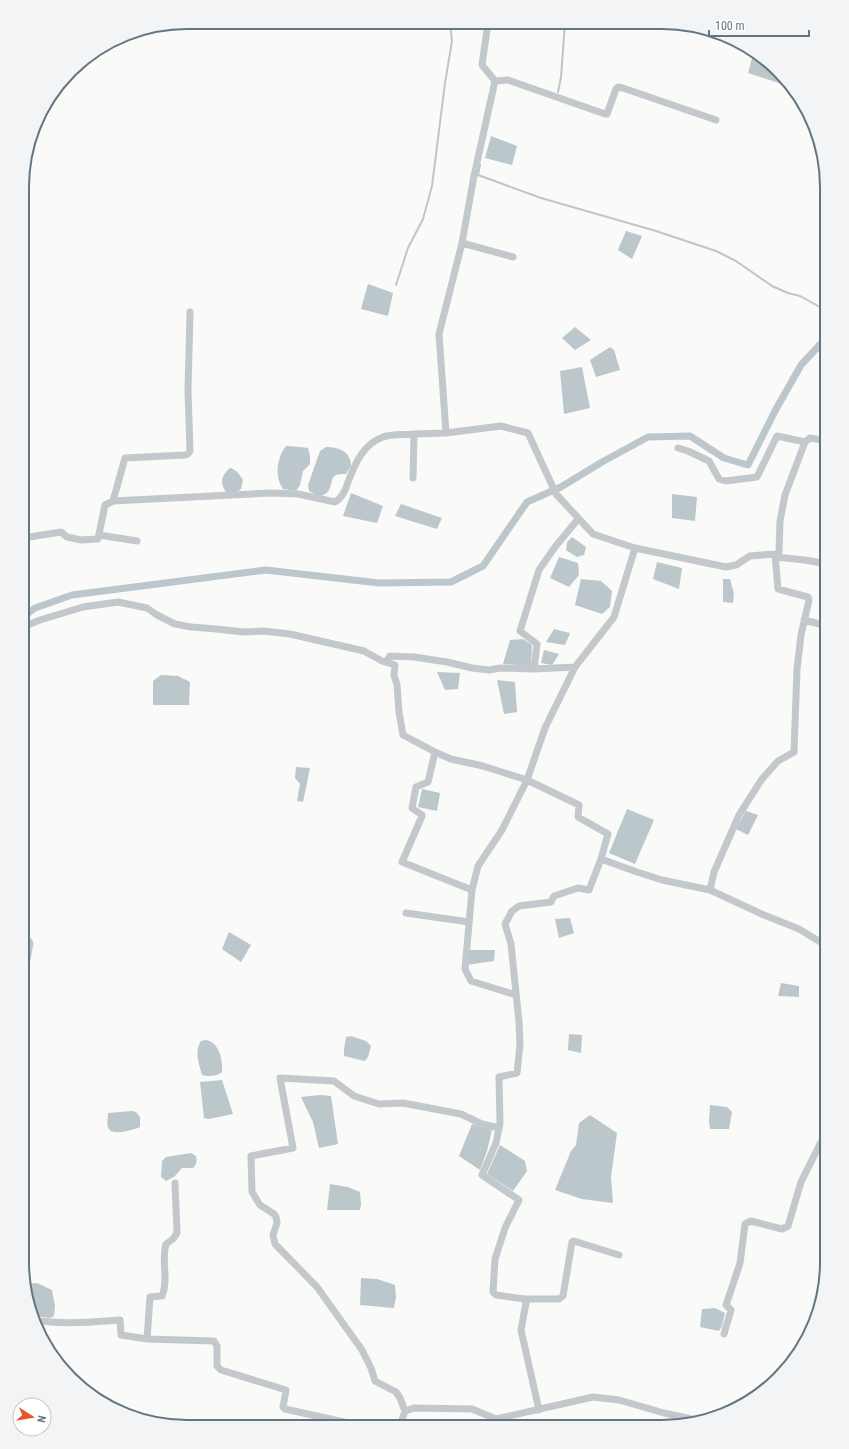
<svg xmlns="http://www.w3.org/2000/svg" width="849" height="1449" viewBox="0 0 849 1449" font-family="'Roboto Condensed',sans-serif">
<style>
.water{fill:#bbc7cb}
.lines{fill:none;stroke-linecap:round;stroke-linejoin:round}
.stream{stroke:#bbc7cb;stroke-width:2}
.canal{stroke:#bbc7cb;stroke-width:7}
.street{stroke:#c3c8cc;stroke-width:7}
.rim{fill:none;stroke:#657683;stroke-width:2}
</style>
<rect width="100%" height="100%" fill="#fafaf8"/>
<!-- water -->
<path class="water" d="M 754,51 L 763,56 L 794,88 L 748,73 Z
M 491,136 L 517,146 L 512,165 L 485,158 Z
M 626,231 L 642,236 L 632,259 L 618,250 Z
M 368,284 L 393,293 L 388,316 L 361,309 Z
M 575,327 L 591,340 L 575,350 L 562,338 Z
M 610,347 L 614,350 L 620,370 L 596,377 L 590,360 Z
M 582,367 L 590,408 L 564,414 L 560,371 Z
M 286,446 L 300,447 L 308,448 L 310,456 L 310,464 L 303,471 L 300,485 L 296,491 L 283,489 C 274,476 277,458 286,446 Z
M 326,447 C 338,447 351,451 351,466 L 346,474 C 343,474 338,474 336,475 C 328,479 335,495 318,496 L 309,491 L 308,485 L 320,451 Z
M 230,468 C 237,470 239,474 243,480 L 241,489 L 236,493 L 226,492 C 219,482 222,475 230,468 Z
M 351,493 L 383,506 L 377,523 L 343,516 Z
M 672,494 L 697,497 L 695,521 L 672,518 Z
M 401,504 L 442,518 L 437,529 L 395,516 Z
M 572,537 L 586,547 L 584,555 L 577,557 L 566,550 L 567,542 Z
M 559,557 L 578,563 L 579,575 L 569,587 L 550,578 Z
M 657,562 L 682,568 L 679,589 L 653,579 Z
M 581,579 L 601,581 L 612,591 L 610,607 L 602,614 L 575,605 Z
M 723,579 L 730,579 L 734,594 L 733,603 L 723,602 Z
M 554,629 L 570,633 L 565,645 L 546,642 Z
M 523,639 L 532,645 L 531,666 L 503,664 L 510,640 Z
M 544,650 L 559,654 L 552,665 L 541,663 Z
M 437,672 L 460,673 L 458,689 L 445,690 Z
M 161,675 L 178,676 L 190,682 L 189,705 L 153,705 L 153,681 Z
M 497,680 L 515,682 L 517,712 L 504,714 Z
M 296,767 L 310,768 L 303,802 L 297,801 L 300,784 L 295,778 Z
M 422,789 L 440,793 L 437,811 L 418,807 Z
M 627,809 L 654,820 L 635,864 L 609,853 Z
M 746,811 L 758,815 L 748,835 L 736,829 Z
M 570,918 L 574,933 L 559,938 L 555,919 Z
M 229,932 L 251,945 L 241,962 L 222,949 Z
M 467,950 L 495,950 L 494,961 L 466,965 Z
M 781,983 L 799,986 L 799,997 L 778,996 Z
M 569,1034 L 582,1035 L 581,1053 L 568,1050 Z
M 351,1036 L 366,1041 L 371,1046 L 368,1057 L 365,1061 L 344,1056 L 344,1049 L 346,1037 Z
M 206,1040 C 219,1042 223,1060 222,1072 C 217,1076 209,1077 202,1075 C 199,1064 194,1052 201,1041 Z
M 222,1080 L 233,1114 L 209,1119 L 204,1118 L 200,1082 Z
M 320,1095 L 331,1096 L 338,1144 L 319,1148 L 313,1122 L 301,1097 Z
M 710,1105 L 727,1107 L 732,1112 L 729,1129 L 710,1129 L 709,1121 Z
M 132,1111 L 136,1112 L 140,1117 L 140,1127 C 134,1130 112,1136 109,1129 C 106,1124 108,1118 108,1113 Z
M 590,1115 L 617,1133 L 611,1177 L 613,1203 L 582,1199 L 555,1190 L 571,1151 L 576,1145 L 579,1123 Z
M 472,1124 L 492,1130 L 487,1151 L 480,1170 L 459,1156 Z
M 500,1145 L 525,1161 L 527,1171 L 513,1191 L 487,1174 Z
M 191,1153 L 196,1156 C 197,1161 197,1164 193,1168 L 182,1168 L 174,1177 L 166,1181 L 161,1177 L 162,1161 L 166,1157 Z
M 330,1184 L 348,1187 L 360,1192 L 361,1204 L 360,1210 L 327,1210 Z
M 361,1278 L 377,1279 L 395,1285 L 396,1297 L 394,1308 L 360,1305 Z
M 37,1283 L 52,1290 L 55,1306 L 54,1316 L 50,1318 L 33,1316 L 26,1284 Z
M 715,1308 L 725,1313 L 722,1326 L 719,1331 L 700,1327 L 702,1309 Z"/>
<g class="lines">
<!-- stream -->
<path class="stream" d="M 558,92 L 561,77 L 565,23
M 480,165 L 478,175 L 541,198 L 656,231 L 716,251 L 736,261 L 772,286 L 788,293 L 800,296 L 827,311
M 396,285 L 408,248 L 423,219 L 432,186 L 445,83 L 452,41 L 451,32 L 451,23"/>
<!-- canal -->
<path class="canal" d="M 23,617 L 35,608 L 72,595 L 266,570 L 379,583 L 451,582 L 483,566 L 527,502 L 561,487 L 602,462 L 648,437 L 690,436 L 724,458 L 748,465 L 775,411 L 801,365 L 827,337"/>
<!-- street -->
<path class="street" d="M 495,81 L 508,80 L 605,114 L 607,114 L 616,89 L 618,87 L 623,88 L 716,120
M 462,243 L 513,257
M 446,433 L 439,334 L 462,243 L 474,176 L 495,81 L 482,65 L 488,23
M 414,434 L 446,433 L 501,426 L 528,433 L 556,494 L 593,534 L 635,548 L 726,567 L 736,565 L 750,556 L 775,554 L 779,553 L 780,521 L 785,495 L 805,442 L 777,436 L 757,477 L 726,481 L 719,479 L 709,461 L 688,451 L 678,448
M 805,442 L 810,438 L 827,441
M 113,501 L 125,458 L 185,455 L 188,454 L 190,451 L 188,390 L 190,312
M 99,535 L 137,541
M 23,538 L 61,532 L 67,537 L 81,540 L 98,539 L 105,505 L 113,501 L 271,493 L 298,494 L 335,502 C 342,498 346,489 348,482 C 355,464 363,444 383,437 C 390,434 405,435 414,434 L 413,478
M 776,557 L 805,560 L 827,564
M 804,620 L 827,626
M 23,627 L 40,620 L 83,607 L 118,602 L 147,608 L 157,615 L 175,624 L 191,627 L 217,629 L 225,630 L 244,632 L 264,631 L 290,634 L 364,651 L 382,661 L 395,665 L 394,675 L 397,685 L 399,712 L 403,735 L 435,752 L 451,759 L 483,766 L 527,780 L 579,805 L 578,817 L 608,834 L 601,859 L 637,872 L 662,880 L 710,890 L 764,915 L 799,929 L 827,946
M 386,662 L 390,656 L 414,657 L 447,662 L 472,668 L 489,670 L 500,668 L 534,669
M 575,667 L 614,617 L 635,548
M 435,752 L 428,782 L 416,787 L 412,808 L 422,815 L 422,816 L 402,862 L 472,890 L 465,969 L 471,981 L 516,995
M 472,890 L 478,866 L 502,830 L 527,780 L 545,728 L 575,667 L 534,669 L 537,644 L 520,631 L 539,570 L 555,547 L 578,519
M 710,890 L 714,872 L 739,815 L 762,779 L 778,761 L 794,752 L 797,669 L 801,635 L 809,600 L 808,597 L 778,589 L 775,554
M 406,913 L 469,922
M 22,987 L 30,943 L 26,938 L 22,937
M 524,1299 L 559,1299 L 563,1296 L 572,1242 L 574,1241 L 619,1255
M 34,1320 C 62,1325 91,1322 120,1320 L 121,1335 L 147,1339 L 214,1341 L 217,1346 L 217,1366 L 221,1370 L 286,1390 L 283,1407 L 285,1409 L 362,1426
M 724,1334 L 731,1310 L 726,1305 L 740,1263 L 745,1224 L 751,1221 L 782,1229 L 788,1226 L 801,1182 L 821,1142 L 827,1143
M 147,1339 L 150,1297 L 162,1296 C 169,1280 161,1261 166,1244 L 173,1239 L 177,1233 L 175,1183
M 539,1410 L 521,1330 L 526,1303 L 524,1299 L 496,1295 L 493,1292 L 495,1259 L 505,1228 L 519,1200 L 482,1175 L 496,1143 L 500,1123 L 499,1077 L 517,1073 L 520,1045 L 519,1022 L 511,944 L 505,924 L 512,911 L 519,906 L 551,902 L 554,896 L 578,888 L 589,890 L 601,859
M 405,1411 L 414,1408 L 472,1409 L 496,1419 L 593,1397 L 619,1400 L 664,1413 L 696,1420
M 400,1426 L 405,1411 L 400,1398 L 396,1392 L 375,1381 L 371,1368 L 362,1350 L 317,1287 L 275,1244 L 273,1235 L 277,1223 L 276,1217 L 274,1214 L 260,1205 L 252,1192 L 251,1156 L 293,1148 L 280,1078 L 334,1081 L 354,1096 L 379,1104 L 403,1103 L 461,1114 L 482,1124 L 499,1128"/>
</g>
<!-- crop -->
<path d="M0 0H849V1449H0ZM187 29H662A158 158 0 0 1 820 187V1262A158 158 0 0 1 662 1420H187A158 158 0 0 1 29 1262V187A158 158 0 0 1 187 29Z" fill="#f3f4f5" fill-rule="evenodd"/>
<path class="rim" d="M187 29H662A158 158 0 0 1 820 187V1262A158 158 0 0 1 662 1420H187A158 158 0 0 1 29 1262V187A158 158 0 0 1 187 29Z"/>
<!-- north arrow -->
<g transform="translate(32 1417) rotate(102)"><circle r="19" fill="#ffffff" stroke="#c1c8cd"/>
<path d="M0-3L7 15L0 10L-7 15Z" fill="#e4572e"/>
<text y="-6" font-size="11" font-weight="bold" text-anchor="middle" fill="#657683">N</text>
</g>
<!-- scale -->
<path d="M709 30v6h100v-6" fill="none" stroke="#657683" stroke-width="2"/>
<text x="715" y="30" font-size="12" fill="#657683" stroke="#ffffff" stroke-width="3" paint-order="stroke">100 m</text>
</svg>
